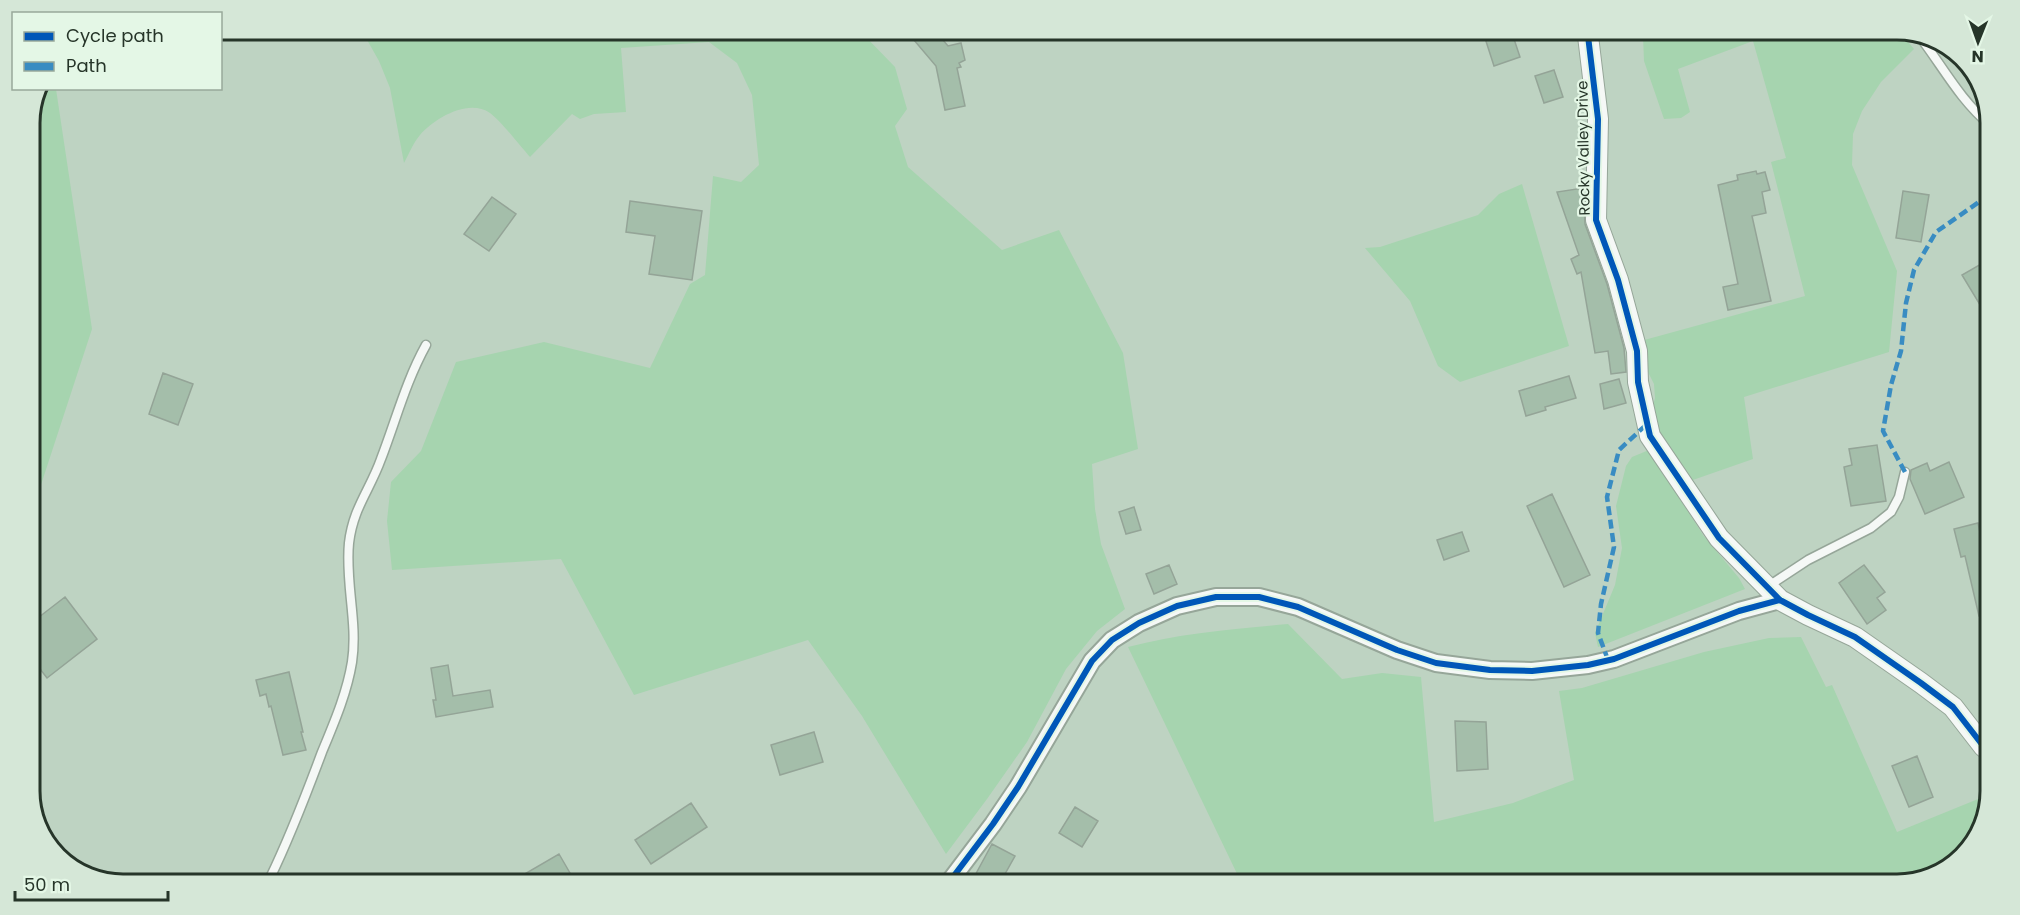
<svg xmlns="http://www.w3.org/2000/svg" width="2020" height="915" viewBox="0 0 2020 915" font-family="Poppins,sans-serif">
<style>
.green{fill:#a6d4af}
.building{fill:#a4beaa;stroke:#94a497;stroke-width:1.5}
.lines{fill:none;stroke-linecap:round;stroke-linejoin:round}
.service-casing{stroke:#96a699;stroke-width:11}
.minor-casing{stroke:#96a699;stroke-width:20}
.tertiary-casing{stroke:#96a699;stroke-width:22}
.service{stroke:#f5f8f6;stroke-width:8}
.minor{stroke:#f5f8f6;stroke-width:16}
.tertiary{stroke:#f5f8f6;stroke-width:20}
.quiet{stroke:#398cc2;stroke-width:4.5;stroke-dasharray:9 4.5;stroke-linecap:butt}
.cycleway-casing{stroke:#e4f7e6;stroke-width:10}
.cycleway{stroke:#0057b8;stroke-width:6}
.labels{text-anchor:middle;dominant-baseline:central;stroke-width:4.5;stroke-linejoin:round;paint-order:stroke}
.street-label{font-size:15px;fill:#263529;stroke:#e4f7e6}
.rim{fill:none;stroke:#263529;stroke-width:3}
</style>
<rect width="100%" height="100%" fill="#bed3c2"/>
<!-- green -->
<path class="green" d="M 362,31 L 862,33 L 895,67 L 907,109 L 895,126 L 908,167 L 1002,250 L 1059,230 L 1123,353 L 1138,449 L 1092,464 L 1095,509 L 1101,544 L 1125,609 L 1097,631 L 1066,669 L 1027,742 L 987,799 L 946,854 L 862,716 L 808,640 L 634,695 L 561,559 L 392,570 L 387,521 L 391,482 L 421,451 L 456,362 L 544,342 L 650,368 L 690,284 L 705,275 L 713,176 L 741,182 L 759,165 L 752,95 L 737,63 L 709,42 L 621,48 L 626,112 L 594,114 L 580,119 L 572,114 L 530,157 C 520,146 501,121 490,113 C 468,98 434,119 420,135 C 413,143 409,154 404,163 L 390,88 L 379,61 Z
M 1643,36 L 1904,37 L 1914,49 L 1881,82 L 1862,111 L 1853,134 L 1852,165 L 1897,271 L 1889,352 L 1744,397 L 1753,459 L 1690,481 L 1657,431 L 1652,409 L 1655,398 L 1654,384 L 1647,370 L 1637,342 L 1805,296 L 1771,162 L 1786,158 L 1753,41 L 1678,69 L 1690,112 L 1681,118 L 1664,119 L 1644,61 Z
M 44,88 L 56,89 L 92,329 L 36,500 L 30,504 L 30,118 Z
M 1522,184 L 1569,346 L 1460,382 L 1438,366 L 1410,301 L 1365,248 L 1380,247 L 1478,215 L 1499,194 Z
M 1649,450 L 1703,535 L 1739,578 L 1745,589 L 1598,647 L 1595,633 L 1615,585 L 1622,548 L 1616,506 L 1626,466 L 1632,457 Z
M 1288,624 L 1342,679 L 1382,673 L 1421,677 L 1434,822 L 1513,803 L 1574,780 L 1559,691 L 1582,688 L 1704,652 L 1769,638 L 1801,637 L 1826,687 L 1832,685 L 1897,832 L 1983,797 L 1983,827 L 1949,869 L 1896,885 L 1241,882 L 1128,647 C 1181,633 1234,629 1288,624 Z"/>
<!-- building -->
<path class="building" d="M 908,33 L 937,33 L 948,46 L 961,43 L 965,60 L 959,63 L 961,67 L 957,68 L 965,106 L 945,110 L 936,66 Z
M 1484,35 L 1513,36 L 1520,57 L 1494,66 Z
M 1554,70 L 1563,97 L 1544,103 L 1535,76 Z
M 1756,171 L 1757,174 L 1765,172 L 1770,190 L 1762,192 L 1766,213 L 1752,216 L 1771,301 L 1728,310 L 1723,287 L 1738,284 L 1718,185 L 1738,180 L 1737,175 Z
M 1583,188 L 1585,224 L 1607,284 L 1624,348 L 1626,372 L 1611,374 L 1608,351 L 1595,353 L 1581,272 L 1577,274 L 1571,259 L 1579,255 L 1557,192 Z
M 1903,191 L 1929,195 L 1921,242 L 1896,238 Z
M 492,197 L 516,214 L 489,251 L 464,234 Z
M 630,201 L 702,211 L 692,280 L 649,274 L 655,236 L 626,232 Z
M 1988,260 L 1988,318 L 1962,275 Z
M 163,373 L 193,384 L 178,425 L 149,414 Z
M 1569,376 L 1576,398 L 1545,407 L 1546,410 L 1526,416 L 1519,391 Z
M 1619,379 L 1626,403 L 1604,409 L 1600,384 Z
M 1877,445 L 1886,501 L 1851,506 L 1844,467 L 1852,465 L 1849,449 Z
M 1949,462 L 1964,497 L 1925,514 L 1910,479 L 1911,470 L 1927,463 L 1930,471 Z
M 1552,494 L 1590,575 L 1564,587 L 1527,506 Z
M 1134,507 L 1141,530 L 1126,534 L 1119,512 Z
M 1978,523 L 1985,555 L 1985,616 L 1979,616 L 1965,556 L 1961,557 L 1954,529 Z
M 1462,532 L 1469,551 L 1444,560 L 1437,540 Z
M 1169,565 L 1177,584 L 1154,594 L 1146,574 Z
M 1864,565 L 1885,592 L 1877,598 L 1886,610 L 1867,624 L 1839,583 Z
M 65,597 L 97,639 L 47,678 L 30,656 L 30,624 Z
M 448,665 L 453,696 L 490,690 L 493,707 L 436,717 L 433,700 L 436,700 L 431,668 Z
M 289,672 L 303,732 L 301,732 L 306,750 L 283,755 L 271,706 L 269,707 L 266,694 L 260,696 L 256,680 Z
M 1455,721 L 1486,722 L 1488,769 L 1457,771 Z
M 814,732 L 823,762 L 780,775 L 771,745 Z
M 1917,756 L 1933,797 L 1909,807 L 1892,766 Z
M 691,803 L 707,827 L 651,864 L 635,840 Z
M 1075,807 L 1098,821 L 1082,847 L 1059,833 Z
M 992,844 L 1015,856 L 1001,881 L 972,881 Z
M 559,854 L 574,880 L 516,879 Z"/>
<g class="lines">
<defs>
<path id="service" d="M 1920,37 C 1943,67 1960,100 1990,125
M 1767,587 L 1808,560 L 1871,528 L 1891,512 L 1899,497 L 1905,472
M 270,878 C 290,837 306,795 322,752 C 334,723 347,693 352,662 C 358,622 345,583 349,543 C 353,508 370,490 381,459 C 396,420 406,381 426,345"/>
<path id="minor" d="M 950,881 L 993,824 L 1018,787 L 1092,661 L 1112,640 L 1139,623 L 1177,606 L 1216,597 L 1259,597 L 1298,607 L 1397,650 L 1436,663 L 1490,670 L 1532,671 L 1588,665 L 1614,659 L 1739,611 L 1780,600"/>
<path id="tertiary" d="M 1588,36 L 1598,119 L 1596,220 L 1618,280 L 1637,351 L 1638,382 L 1650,436 L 1719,538 L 1780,600 L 1808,615 L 1855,637 L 1921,683 L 1953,707 L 1984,747"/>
</defs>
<!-- service casing -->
<use href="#service" class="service-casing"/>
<!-- minor casing -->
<use href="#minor" class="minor-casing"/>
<!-- tertiary casing -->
<use href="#tertiary" class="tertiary-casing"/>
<!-- service -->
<use href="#service" class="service"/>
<!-- minor -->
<use href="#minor" class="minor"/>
<!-- tertiary -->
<use href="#tertiary" class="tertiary"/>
<!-- quiet -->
<path class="quiet" d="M 1905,472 L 1883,431 L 1891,385 L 1901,351 L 1906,303 L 1914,270 L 1936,232 L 1989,195
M 1608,660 L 1598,633 L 1601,604 L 1614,547 L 1607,497 L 1619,450 L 1647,424"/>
<defs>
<path id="cycleway" d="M 1588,36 L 1598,119 L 1596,220 L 1618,280 L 1637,351 L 1638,382 L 1650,436 L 1719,538 L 1780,600 L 1808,615 L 1855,637 L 1921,683 L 1953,707 L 1984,747
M 950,881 L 993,824 L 1018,787 L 1092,661 L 1112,640 L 1139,623 L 1177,606 L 1216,597 L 1259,597 L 1298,607 L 1397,650 L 1436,663 L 1490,670 L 1532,671 L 1588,665 L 1614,659 L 1739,611 L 1780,600"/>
</defs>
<!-- cycleway casing -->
<use href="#cycleway" class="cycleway-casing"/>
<!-- cycleway -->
<use href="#cycleway" class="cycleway"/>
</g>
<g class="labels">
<!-- street labels -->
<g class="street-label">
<text transform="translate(1583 148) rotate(-91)">Rocky Valley Drive</text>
</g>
</g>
<!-- crop -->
<path d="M0 0H2020V915H0ZM123 40H1897A83 83 0 0 1 1980 123V791A83 83 0 0 1 1897 874H123A83 83 0 0 1 40 791V123A83 83 0 0 1 123 40Z" fill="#d5e7d7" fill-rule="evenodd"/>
<path class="rim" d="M123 40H1897A83 83 0 0 1 1980 123V791A83 83 0 0 1 1897 874H123A83 83 0 0 1 40 791V123A83 83 0 0 1 123 40Z"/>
<!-- legend -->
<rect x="12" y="12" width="210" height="78" fill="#e4f7e6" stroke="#98a99a" stroke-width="1.5"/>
<rect x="24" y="32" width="30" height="9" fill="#0057b8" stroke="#98a99a" stroke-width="1.5"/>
<text x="66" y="42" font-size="18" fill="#263529">Cycle path</text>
<rect x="24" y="62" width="30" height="9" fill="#398cc2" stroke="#98a99a" stroke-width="1.5"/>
<text x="66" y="72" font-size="18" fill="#263529">Path</text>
<!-- north arrow -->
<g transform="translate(1978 42) rotate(181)" stroke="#e4f7e6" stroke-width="4.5" paint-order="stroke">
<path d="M0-4.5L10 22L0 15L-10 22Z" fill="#263529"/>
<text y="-9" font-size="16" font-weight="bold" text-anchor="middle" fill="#263529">N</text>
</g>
<!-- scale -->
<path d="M15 891v9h153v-9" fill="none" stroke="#263529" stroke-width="3"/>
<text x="24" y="891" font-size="18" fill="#263529" stroke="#e4f7e6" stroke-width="4.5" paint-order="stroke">50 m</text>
</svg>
